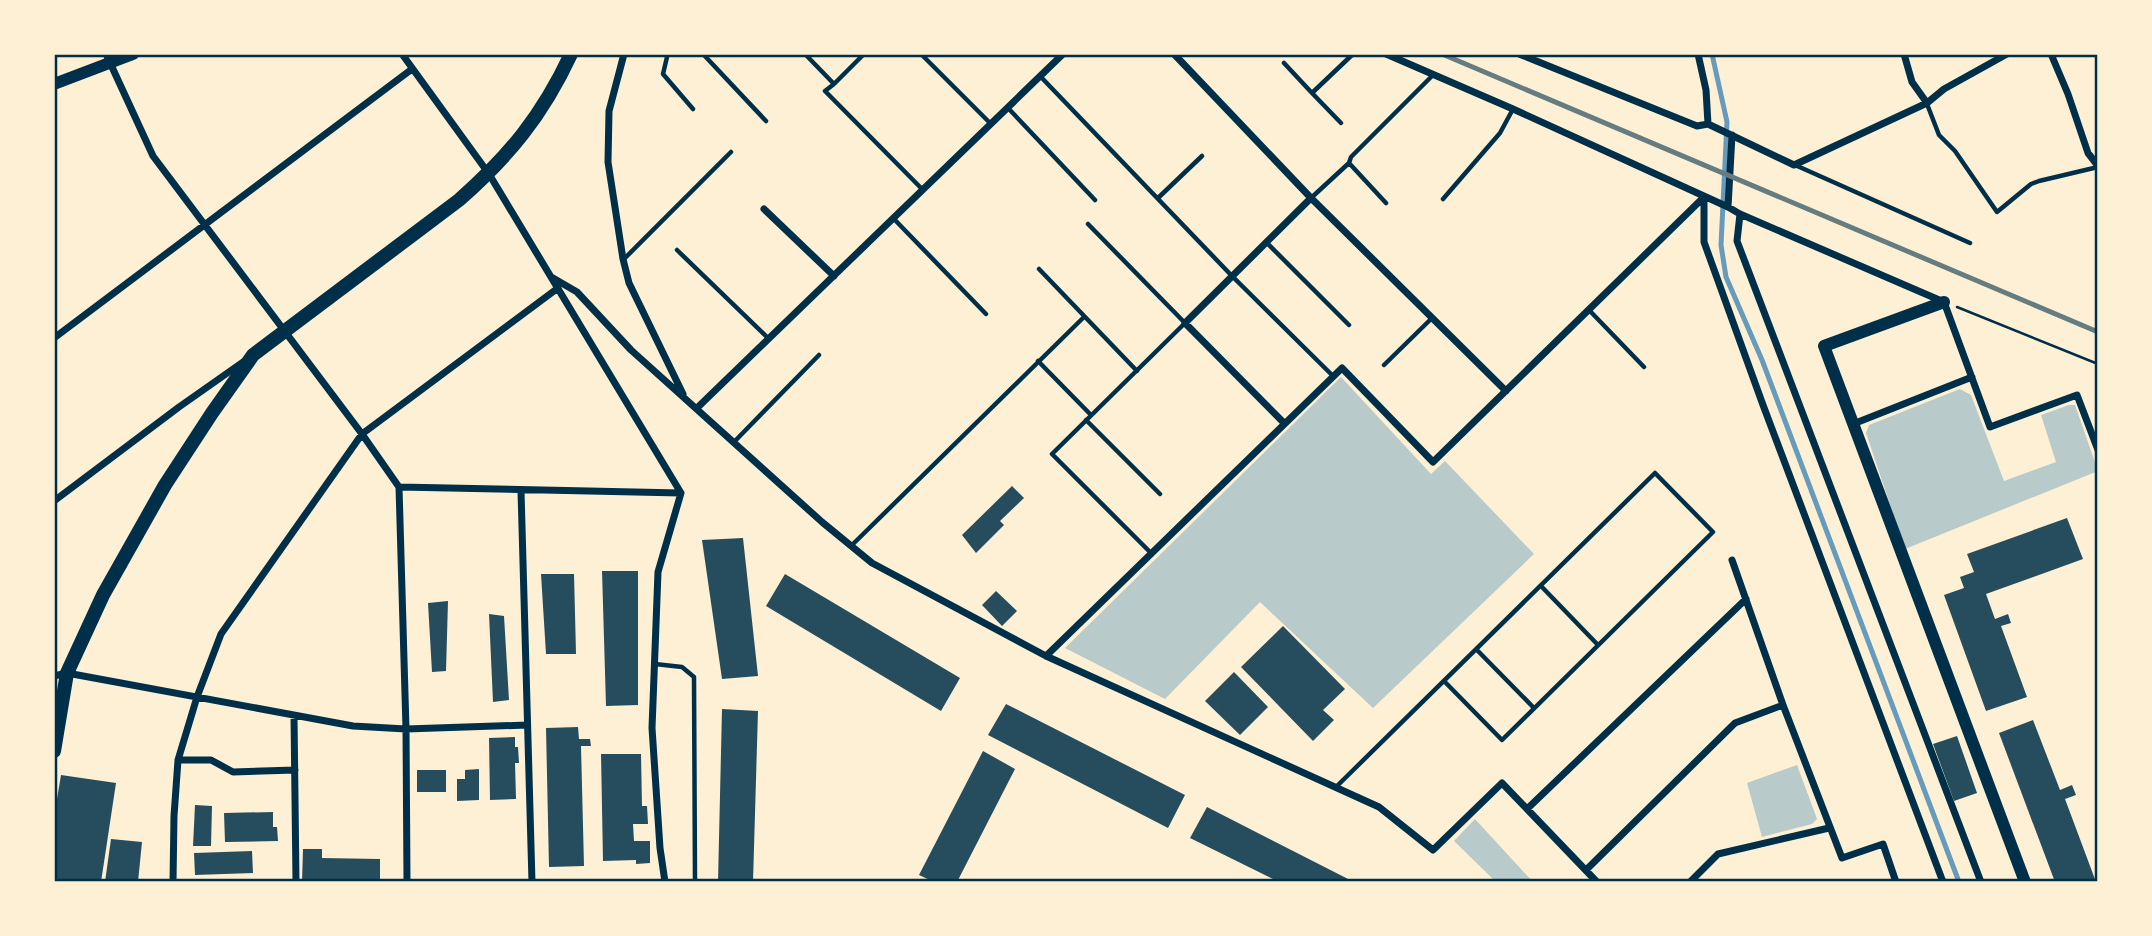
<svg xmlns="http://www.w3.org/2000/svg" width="2152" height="936" viewBox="0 0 2152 936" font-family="Montserrat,sans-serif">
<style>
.green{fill:#b9caca}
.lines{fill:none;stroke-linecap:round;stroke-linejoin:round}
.stream{stroke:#669bbc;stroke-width:5}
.building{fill:#264d5e}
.path{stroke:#003049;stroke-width:2.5}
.service{stroke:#003049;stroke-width:4.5}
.minor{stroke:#003049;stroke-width:7}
.tertiary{stroke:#003049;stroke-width:12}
.secondary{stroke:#003049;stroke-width:14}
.rail{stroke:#657d81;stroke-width:5}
.neatline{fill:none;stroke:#003049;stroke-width:2.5}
</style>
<rect width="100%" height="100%" fill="#fdf0d5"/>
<!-- green -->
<path class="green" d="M 1341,377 L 1431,474 L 1445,461 L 1534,554 L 1373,708 L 1260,602 L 1165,699 L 1065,648 Z
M 1960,389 L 1971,395 L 2004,481 L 2056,462 L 2041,415 L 2069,405 L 2075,405 L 2098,471 L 1905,549 L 1866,433 L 1869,425 Z
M 1797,765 L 1817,819 L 1812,824 L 1762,837 L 1747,783 Z
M 1475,819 L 1533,882 L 1496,882 L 1454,841 Z"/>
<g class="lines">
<!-- stream -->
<path class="stream" d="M 1712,54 L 1727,122 L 1721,245 L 1726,277 L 1762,360 L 1959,882"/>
</g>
<!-- building -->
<path class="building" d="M 1012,486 L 1024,498 L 1000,521 L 1004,525 L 976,553 L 962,535 Z
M 2067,518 L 2083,559 L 1986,594 L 1995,619 L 2008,614 L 2011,623 L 2001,626 L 2027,697 L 1986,711 L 1944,595 L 1964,588 L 1960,577 L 1974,572 L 1967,554 Z
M 743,538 L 758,676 L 722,679 L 702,540 Z
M 602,571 L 638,571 L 638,705 L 606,706 Z
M 541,574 L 574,574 L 576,654 L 546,654 Z
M 785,574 L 960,678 L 941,711 L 766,606 Z
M 996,591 L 1017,611 L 1002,626 L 982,605 Z
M 448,601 L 446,671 L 432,672 L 428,603 Z
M 489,614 L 504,616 L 509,700 L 493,702 Z
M 1283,626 L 1345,689 L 1323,710 L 1334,720 L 1313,741 L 1241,667 Z
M 1234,672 L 1268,707 L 1240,735 L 1205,701 Z
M 1006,704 L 1185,795 L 1168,828 L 988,735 Z
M 722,709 L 758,711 L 753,882 L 718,882 Z
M 2033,720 L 2060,790 L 2072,785 L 2076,795 L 2065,799 L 2096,882 L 2055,882 L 1999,733 Z
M 578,727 L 579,739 L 590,739 L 591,746 L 581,746 L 584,866 L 549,867 L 546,728 Z
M 1957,736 L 1977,793 L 1954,801 L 1933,744 Z
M 515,737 L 515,747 L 518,747 L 519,763 L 515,763 L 516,799 L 490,800 L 489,738 Z
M 983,751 L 1015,769 L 957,882 L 934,882 L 919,875 Z
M 601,754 L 641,754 L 642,806 L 647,806 L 648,824 L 633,824 L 634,841 L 650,841 L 650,863 L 636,864 L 636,860 L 603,861 Z
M 479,769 L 479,800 L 457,801 L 457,779 L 465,779 L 465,770 Z
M 417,770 L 446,770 L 446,792 L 417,792 Z
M 61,775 L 116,783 L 101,882 L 54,882 L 54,817 Z
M 195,805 L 212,806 L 211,846 L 193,846 Z
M 1207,807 L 1354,882 L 1279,882 L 1190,838 Z
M 273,812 L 273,827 L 277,827 L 278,841 L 225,842 L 224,813 Z
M 111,839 L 142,842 L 138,882 L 105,882 Z
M 303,849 L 322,849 L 322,858 L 380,859 L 380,882 L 302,882 Z
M 252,851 L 253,873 L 195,875 L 194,853 Z"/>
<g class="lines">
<!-- path -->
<path class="path" d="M 1957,307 L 2098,364"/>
<!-- service -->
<path class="service" d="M 703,54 L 766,121
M 805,54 L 834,84 L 825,91 L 923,190
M 921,54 L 991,124
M 667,57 L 663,74 L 693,109
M 1284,63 L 1312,93
M 1040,76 L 1232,276 L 1333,376
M 834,84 L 864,54
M 1927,104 L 1939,135 L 1955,151 L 1997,212 L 2031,184 L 2039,181 L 2098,167
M 1008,108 L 1095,200
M 1341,123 L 1312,93 L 1353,54
M 1349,163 L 1386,203
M 1795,165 L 1970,243
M 1158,198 L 1202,156
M 1311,198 L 1349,163 L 1351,157 L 1433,75
M 1443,199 L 1500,133 L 1513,109
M 894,219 L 986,314
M 1088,224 L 1185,323 L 1052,454 L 1151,553
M 1267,243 L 1349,325
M 677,250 L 769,339
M 624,259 L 731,152
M 1039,269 L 1137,371
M 1589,310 L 1644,367
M 1038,361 L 1091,415
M 1384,365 L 1431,319
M 1086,420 L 1160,494
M 734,442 L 819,355
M 851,546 L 1084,317
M 1541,586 L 1598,645
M 1476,649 L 1534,708
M 655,664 L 682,667 L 694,677 L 695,882
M 1336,787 L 1655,473 L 1713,532 L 1502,740 L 1444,681"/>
<!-- minor -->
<path class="minor" d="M 106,54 L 153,156 L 362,434 L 399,487 L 406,729 L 407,882
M 402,54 L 489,174 L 681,493 L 658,572 L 652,728 L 660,848 L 665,882
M 624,54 L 609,111 L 608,162 L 623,259 L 629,283 L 683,394
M 1174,54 L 1311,198 L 1506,391
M 1386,54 L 1513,109 L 1728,207 L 1740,214 L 1944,302 L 1990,427 L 2077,395 L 2098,450
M 1519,54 L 1697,126 L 1708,124
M 1698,54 L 1706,90 L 1708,124 L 1794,165 L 1927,103 L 1944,89 L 2007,54
M 1904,54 L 1912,82 L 1927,103
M 2051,54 L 2068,94 L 2088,153 L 2098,166
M 1704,197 L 1704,242 L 1763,405 L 1943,882
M 1728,207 L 1732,135
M 764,209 L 834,276
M 1740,214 L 1737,241 L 1981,882
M 553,278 L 577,292 L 631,350 L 822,522 L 872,563 L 1046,656 L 1379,807 L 1433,850 L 1502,783 L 1597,882
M 54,338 L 412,69
M 697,408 L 1063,54
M 1284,423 L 1185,323 L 1311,198
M 1853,424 L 1972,377
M 399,487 L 681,493
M 521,491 L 532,882
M 54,501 L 179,407 L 243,362
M 1732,560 L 1783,705 L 1842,858 L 1883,844 L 1896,882
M 1046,656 L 1342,368 L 1433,462 L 1704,197
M 54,676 L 67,673 L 353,726 L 406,729 L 527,725
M 294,715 L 296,882
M 178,760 L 211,760 L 233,772 L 295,770
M 1527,809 L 1746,599
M 1586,870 L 1735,723 L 1783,705
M 173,882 L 174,816 L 178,760 L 197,697 L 221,634 L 362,434 L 558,288
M 1690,882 L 1718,854 L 1829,828"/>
<!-- tertiary -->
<path class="tertiary" d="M 54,84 L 133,54
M 1944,302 L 1824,346 L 2025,882"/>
<!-- secondary -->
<path class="secondary" d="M 54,751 L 67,673 L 103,595 L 165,485 L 212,413 L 253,355 L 459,200 C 509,156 542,116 571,54"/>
<!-- rail -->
<path class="rail" d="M 1442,54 L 2098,332"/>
</g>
<!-- border -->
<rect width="2152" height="936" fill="none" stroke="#fdf0d5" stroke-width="112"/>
<rect x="56" y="56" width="2040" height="824" class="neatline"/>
</svg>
